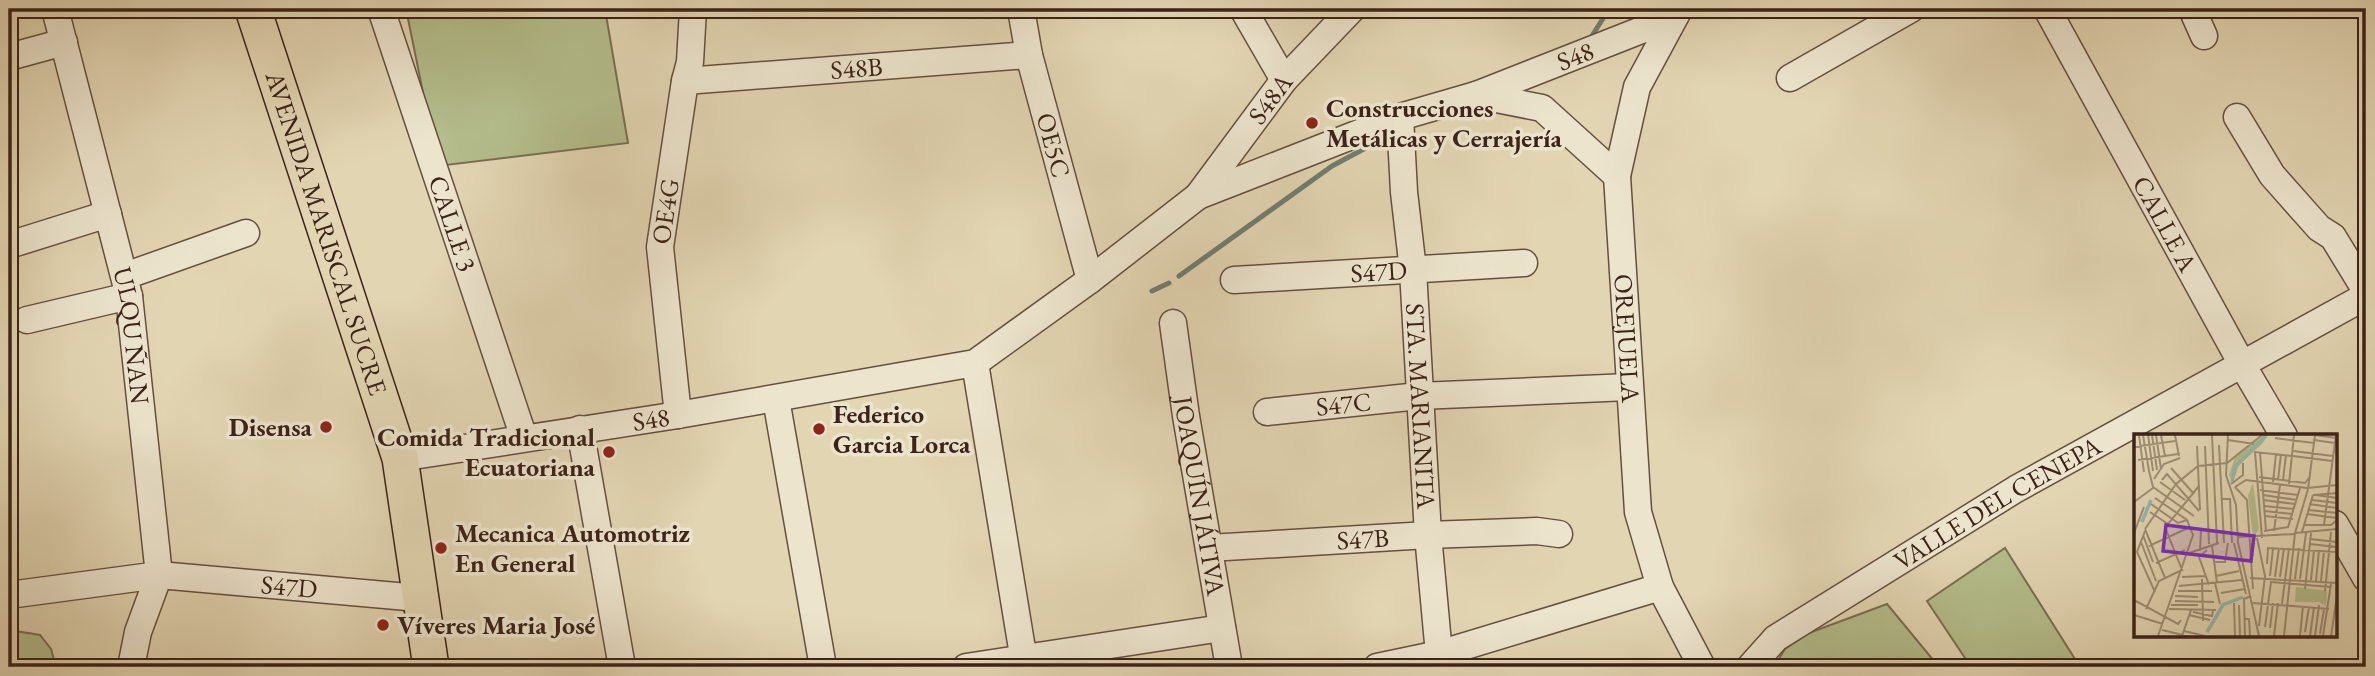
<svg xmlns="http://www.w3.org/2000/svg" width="2375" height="676" viewBox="0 0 2375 676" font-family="'EB Garamond',serif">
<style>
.green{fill:#b4bd8c;stroke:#787052;stroke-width:2}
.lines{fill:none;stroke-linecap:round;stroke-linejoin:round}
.stream{stroke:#717d6f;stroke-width:5}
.minor-casing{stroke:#65503f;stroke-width:29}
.major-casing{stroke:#3b2319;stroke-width:38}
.minor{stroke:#ece4cd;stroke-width:26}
.major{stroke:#e2d5b2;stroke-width:35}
.poi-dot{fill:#8f2418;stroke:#ece4cd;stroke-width:2.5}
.labels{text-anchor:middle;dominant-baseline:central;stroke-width:7;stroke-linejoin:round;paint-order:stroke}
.street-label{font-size:26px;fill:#3b2319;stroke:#ece4cd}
.poi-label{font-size:26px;font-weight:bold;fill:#3b2319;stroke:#ece4cd;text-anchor:start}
.inset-river{fill:none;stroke:#95b9a9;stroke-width:3.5}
.inset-road{fill:none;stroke:#9f8e75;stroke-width:2}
.view{fill:#7b2cbf;fill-opacity:0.15;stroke:#7b2cbf;stroke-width:3.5}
.inset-edge{fill:none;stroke:#3b2319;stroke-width:3.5}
</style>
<rect width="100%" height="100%" fill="#e2d5b2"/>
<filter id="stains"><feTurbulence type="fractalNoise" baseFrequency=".00286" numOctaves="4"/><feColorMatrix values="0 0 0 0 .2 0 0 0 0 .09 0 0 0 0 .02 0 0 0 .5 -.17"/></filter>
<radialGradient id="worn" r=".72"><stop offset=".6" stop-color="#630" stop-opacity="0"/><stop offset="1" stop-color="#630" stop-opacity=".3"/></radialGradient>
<!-- green -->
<path class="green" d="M 406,9 L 605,9 L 628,143 L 438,166 Z
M 2005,548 L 2080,667 L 1971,667 L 1927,601 Z
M 1887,604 L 1939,667 L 1774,667 L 1785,649 L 1809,633 Z
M 9,630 L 40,635 L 51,649 L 56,667 L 9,667 Z"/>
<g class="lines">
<!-- stream -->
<path class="stream" d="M 1590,39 L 1609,9
M 1179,276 L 1332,166 L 1392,134
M 1152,291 L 1169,283"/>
<defs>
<g id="minor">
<path id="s1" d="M 55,9 L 129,296 L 159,575 L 138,632 L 131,667"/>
<path id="s2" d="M 381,9 L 524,438"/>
<path id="s3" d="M 1021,9 L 1029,55 L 1090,280"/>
<path d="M 1243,9 L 1284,80"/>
<path id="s4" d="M 2047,9 L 2243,366 L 2284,436"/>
<path d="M 2192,9 L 2204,36"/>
<path id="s5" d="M 1677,13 L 1637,87 L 1617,176 L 1638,512 L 1660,587 L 1702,667"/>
<path d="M 9,57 L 64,42"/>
<path d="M 1790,78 L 1911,9"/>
<path id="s6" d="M 685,81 L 1029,55"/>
<path d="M 1476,95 L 1542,108 L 1617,176"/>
<path id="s7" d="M 1400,117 L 1404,192 L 1413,270 L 1428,535 L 1439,654"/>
<path d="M 2237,117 L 2272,175 L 2319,228 L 2333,237 L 2366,291"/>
<path id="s8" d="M 1198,196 L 1284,80 L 1352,9"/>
<path d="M 9,245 L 108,214"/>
<path d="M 125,276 L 246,233"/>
<path id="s9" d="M 1234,280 L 1524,263"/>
<path d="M 27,320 L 129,296"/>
<path id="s10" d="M 1173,323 L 1186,416 L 1229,667"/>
<path d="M 975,363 L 1025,667"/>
<path d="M 776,399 L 823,667"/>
<path id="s11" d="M 1267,412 L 1419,396 L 1629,387"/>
<path id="s12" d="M 678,415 L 660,247 L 685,81 L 690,62 L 693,9"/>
<path d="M 580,429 L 622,667"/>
<path id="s13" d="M 400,458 L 678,415 L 975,363 L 1090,280 L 1198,196 L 1400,117 L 1476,95 L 1672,18"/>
<path d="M 2335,524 L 2366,578"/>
<path id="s14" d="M 1209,548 L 1428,535 L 1537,531 L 1559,534"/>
<path id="s15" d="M 9,595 L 159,575 L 419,598"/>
<path d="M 966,667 L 1222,628"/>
<path d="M 1377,667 L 1439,654 L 1660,587"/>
<path id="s16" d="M 1750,667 L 1776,638 L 2016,489 L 2366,296"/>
</g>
<g id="major">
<path id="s17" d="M 253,9 L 400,458 L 431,667"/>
</g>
</defs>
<!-- minor casing -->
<use href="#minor" class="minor-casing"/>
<!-- major casing -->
<use href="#major" class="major-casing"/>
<!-- minor -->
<use href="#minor" class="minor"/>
<!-- major -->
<use href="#major" class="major"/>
</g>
<!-- markers -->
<g class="poi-dot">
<circle cx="1312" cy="123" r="7"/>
<circle cx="326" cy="427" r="7"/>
<circle cx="819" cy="429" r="7"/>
<circle cx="609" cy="452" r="7"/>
<circle cx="441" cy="548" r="7"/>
<circle cx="383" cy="625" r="7"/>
</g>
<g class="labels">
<!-- street labels -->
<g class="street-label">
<text stroke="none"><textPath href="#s13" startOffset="1264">S48</textPath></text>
<text stroke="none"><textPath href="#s6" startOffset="172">S48B</textPath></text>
<text stroke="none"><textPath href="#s8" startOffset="121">S48A</textPath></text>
<text stroke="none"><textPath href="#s3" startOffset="140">OE5C</textPath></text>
<text stroke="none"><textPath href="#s12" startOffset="205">OE4G</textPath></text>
<text stroke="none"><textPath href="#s2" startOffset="226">CALLE 3</textPath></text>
<text stroke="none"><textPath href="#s4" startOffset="245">CALLE A</textPath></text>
<text stroke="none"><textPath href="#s17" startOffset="236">AVENIDA MARISCAL SUCRE</textPath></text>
<text stroke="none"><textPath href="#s9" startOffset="145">S47D</textPath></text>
<text stroke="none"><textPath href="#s1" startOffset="336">ULQU ÑAN</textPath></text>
<text stroke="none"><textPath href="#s5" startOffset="338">OREJUELA</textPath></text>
<text stroke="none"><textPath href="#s11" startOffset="77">S47C</textPath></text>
<text stroke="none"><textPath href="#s7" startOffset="290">STA. MARIANITA</textPath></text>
<text stroke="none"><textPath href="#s13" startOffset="254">S48</textPath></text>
<text stroke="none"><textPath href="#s10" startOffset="175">JOAQUÍN JÁTIVA</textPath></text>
<text stroke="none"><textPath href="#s16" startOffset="298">VALLE DEL CENEPA</textPath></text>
<text stroke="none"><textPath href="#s14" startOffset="154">S47B</textPath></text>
<text stroke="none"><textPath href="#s15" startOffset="282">S47D</textPath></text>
</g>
<!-- poi labels -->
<g class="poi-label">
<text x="1326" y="108">Construcciones<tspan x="1326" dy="30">Metálicas y Cerrajería</tspan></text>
<text x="833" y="414">Federico<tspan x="833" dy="30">Garcia Lorca</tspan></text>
<text x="312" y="427" text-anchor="end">Disensa</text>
<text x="595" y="437" text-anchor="end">Comida Tradicional<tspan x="595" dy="30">Ecuatoriana</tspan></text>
<text x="455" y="533">Mecanica Automotriz<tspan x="455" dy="30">En General</tspan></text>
<text x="397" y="625">Víveres Maria José</text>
</g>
</g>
<!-- overview -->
<g transform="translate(2134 434)">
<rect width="203" height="203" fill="#e2d5b2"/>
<path d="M 119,49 L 125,95 L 119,104 L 114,62 ZM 162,153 L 193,157 L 192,172 L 185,168 L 161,168 Z" fill="#b4bd8c"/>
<path d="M 130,1 L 134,1 L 128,10 L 105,31 L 99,48 L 95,41 L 102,20 Z" fill="#b4bd8c"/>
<path class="inset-river" d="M 98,48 L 101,33 L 132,2M 8,88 L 17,66M 73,198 L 89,171 L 109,163"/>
<path class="inset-road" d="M 5,1 L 10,38M 9,1 L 15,37M 14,1 L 19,37M 18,1 L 23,36M 22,1 L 27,35M 27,1 L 31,22M 41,1 L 45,22M 78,1 L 83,109M 94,1 L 92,41 L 102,71 L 104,108 L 125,202M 181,1 L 202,4M 141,4 L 180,9M 94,6 L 120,10M 180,6 L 201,9M 85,11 L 90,109M 63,12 L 66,76M 71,12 L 75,110M 0,13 L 41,7M 159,17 L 199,22M 126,18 L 132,97M 159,22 L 198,27M 4,26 L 44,20M 37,34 L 60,60M 15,37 L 19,53 L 60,82M 125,43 L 171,49 L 175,44M 20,45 L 30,30 L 46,24M 28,46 L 33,40 L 65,77M 144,46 L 147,20M 149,46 L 152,21M 26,48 L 51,66M 139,48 L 142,20M 97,50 L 109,41 L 109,29M 155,50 L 160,1M 101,53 L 113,66 L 119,155M 101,53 L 112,46 L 173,54 L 203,51M 126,56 L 164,61M 129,61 L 163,66M 179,61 L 203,59M 182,61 L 203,64M 21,64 L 53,86 L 59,101 L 24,202M 88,65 L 96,65 L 98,109M 129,66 L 161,70M 178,66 L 203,69M 0,68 L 19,54M 17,70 L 44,89 L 53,86M 175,70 L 203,74M 130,72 L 160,75M 175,76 L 203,79M 130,77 L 158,80M 16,78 L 34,90 L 65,52M 173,80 L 203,84M 131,82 L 159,85M 170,91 L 197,91 L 203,86M 190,91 L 202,1M 11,95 L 42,50 L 64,32 L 93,29 L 128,1M 11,95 L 31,144M 11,97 L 3,118 L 21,158M 130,97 L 154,93 L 166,54M 140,97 L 146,51M 168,98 L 179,61M 0,99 L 10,73M 161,99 L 203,95M 9,101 L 19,128M 104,103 L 160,100M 123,104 L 131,142 L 125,192M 128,104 L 121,18 L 158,22M 176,105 L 203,108M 7,108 L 22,147M 100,109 L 112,160M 176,110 L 203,113M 15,112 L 56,93M 78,112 L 83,149M 73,116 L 65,123 L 75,151M 66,117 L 67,96M 55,119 L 85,109M 80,128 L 91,128 L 94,109M 22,129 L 51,116M 133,130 L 134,114 L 203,118M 82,142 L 105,137M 136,142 L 139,114M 48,143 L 72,142M 141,143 L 145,114M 146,143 L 150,114M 116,144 L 203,149M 68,145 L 69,187M 161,145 L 165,114M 166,145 L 172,99M 177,146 L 180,116M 182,147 L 185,116M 187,147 L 190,117M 81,149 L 86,170M 45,152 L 108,146M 171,155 L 177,99M 44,157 L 78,157M 191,157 L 197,98M 87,159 L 111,155M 41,162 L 64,163M 0,166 L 44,190 L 47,186M 41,167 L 80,168M 100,169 L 101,202M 119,169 L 195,175M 148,170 L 155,114M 37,171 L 64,171M 105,171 L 106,202M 12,175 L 25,147 L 48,136 L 31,93M 35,175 L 82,176M 59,178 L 78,182 L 79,176M 0,181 L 29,190M 55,181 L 76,186M 110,185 L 115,185 L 116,202M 131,193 L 137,148 L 196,153M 136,194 L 139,169M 28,196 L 53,202M 50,197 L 71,202M 171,198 L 175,173M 186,200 L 190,175M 48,202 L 57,176M 111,202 L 110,165 L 117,162M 140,202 L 144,169M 150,202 L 161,99 L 174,55 L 181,1M 166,202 L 169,172M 176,202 L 180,173M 181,202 L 185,171M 189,202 L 197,150M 197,202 L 203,162"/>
<path class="view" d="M 32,91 L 120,102 L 117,127 L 29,117 Z"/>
<rect width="203" height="203" class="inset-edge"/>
</g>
<!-- margin -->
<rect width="2375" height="676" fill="none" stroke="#e2d5b2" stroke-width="35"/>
<rect x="10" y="10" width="2354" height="655" fill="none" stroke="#3b2319" stroke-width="3.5"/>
<rect x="18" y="18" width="2340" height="641" fill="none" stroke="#3b2319" stroke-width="2"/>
<rect width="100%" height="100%" filter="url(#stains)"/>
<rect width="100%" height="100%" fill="url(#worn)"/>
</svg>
